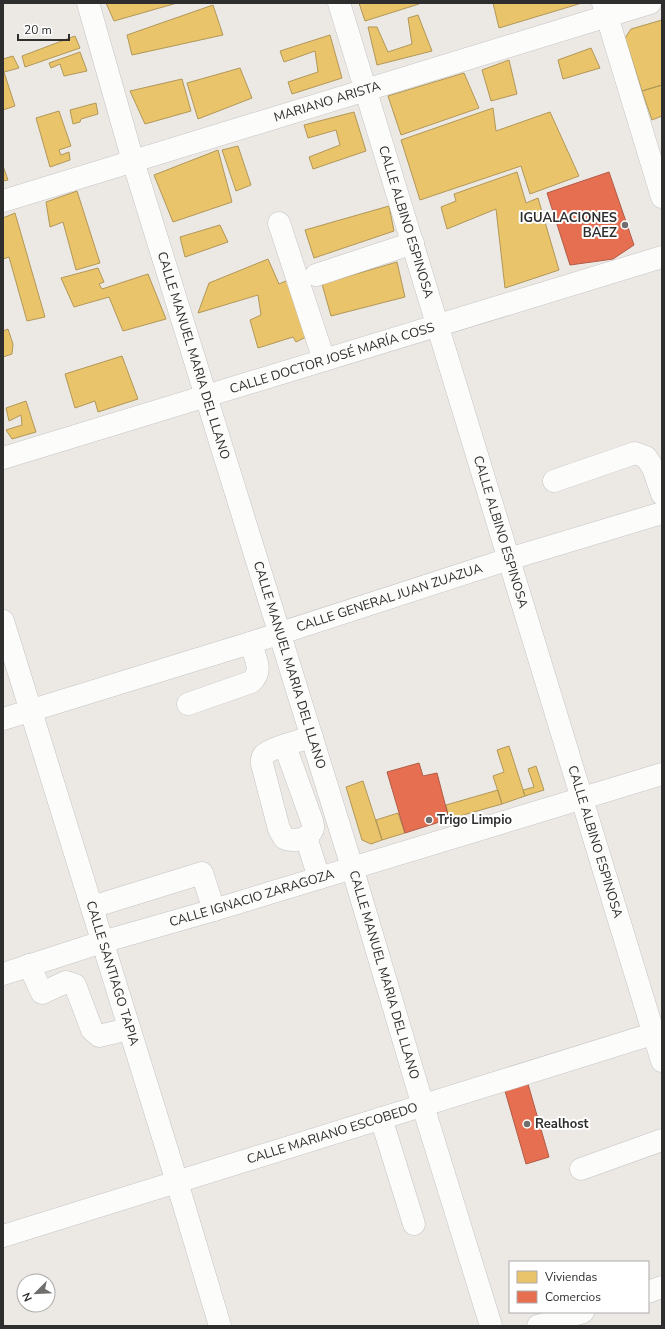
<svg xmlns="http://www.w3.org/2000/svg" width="665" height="1329" viewBox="0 0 665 1329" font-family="'Nunito Sans',sans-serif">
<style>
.homes{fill:#e9c46a;stroke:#b19758}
.shops{fill:#e76f51;stroke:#b05c46}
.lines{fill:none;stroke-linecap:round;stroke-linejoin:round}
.minor-casing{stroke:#c5c4c5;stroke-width:23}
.minor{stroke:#fcfcfb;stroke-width:22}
.poi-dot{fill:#706f6e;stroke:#fff;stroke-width:1.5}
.labels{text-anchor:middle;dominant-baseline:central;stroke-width:4;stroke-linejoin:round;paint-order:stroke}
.street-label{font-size:13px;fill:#2e2e2e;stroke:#fff}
.poi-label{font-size:13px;font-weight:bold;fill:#2e2e2e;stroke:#fff;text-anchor:start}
</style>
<rect width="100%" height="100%" fill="#ece8e4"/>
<!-- homes -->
<path class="homes" d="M 106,3 L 177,3 L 114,21 Z
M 359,3 L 419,3 L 419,4 L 365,21 Z
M 493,3 L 582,3 L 499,28 Z
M 213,5 L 223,35 L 132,55 L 127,35 Z
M 418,15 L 432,51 L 377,65 L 368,27 L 377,27 L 388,52 L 412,44 L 408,18 Z
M 662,20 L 662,85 L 642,91 L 625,38 L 631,29 Z
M 330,35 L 342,78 L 292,94 L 288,82 L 318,72 L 315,51 L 284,62 L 280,51 Z
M 75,36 L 80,48 L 25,67 L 22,56 Z
M 591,48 L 600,68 L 563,79 L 558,60 Z
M 80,52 L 87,71 L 64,76 L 60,64 L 51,68 L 49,63 Z
M 13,56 L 19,68 L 4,72 L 15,106 L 3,110 L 3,59 Z
M 509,60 L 517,94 L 491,101 L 482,70 Z
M 240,68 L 252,98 L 198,119 L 187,83 Z
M 464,73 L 479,108 L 401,135 L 388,96 Z
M 182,79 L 191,111 L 145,124 L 130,91 Z
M 662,85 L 662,116 L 652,120 L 642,91 Z
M 96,103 L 98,114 L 81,119 L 80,122 L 73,124 L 70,110 Z
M 493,108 L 496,131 L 550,112 L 579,176 L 530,194 L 521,166 L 420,200 L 401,140 Z
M 59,111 L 71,146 L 59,150 L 61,155 L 69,152 L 70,160 L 50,167 L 36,118 Z
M 354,112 L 366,151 L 313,169 L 309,157 L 340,145 L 336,130 L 308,138 L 304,125 Z
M 238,146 L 251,185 L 236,191 L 222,150 Z
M 218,150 L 232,202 L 173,222 L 154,175 Z
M 3,166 L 8,180 L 3,181 Z
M 517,172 L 526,203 L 538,198 L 559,270 L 505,288 L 496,209 L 447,229 L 441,207 L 456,201 L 454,194 Z
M 77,191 L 100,263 L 76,270 L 63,222 L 50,227 L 46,202 Z
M 389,206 L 394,231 L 314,258 L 305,230 Z
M 15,213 L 45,317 L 27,321 L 9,257 L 3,259 L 3,218 Z
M 220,225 L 228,242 L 185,257 L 180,237 Z
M 268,259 L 279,284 L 290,279 L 308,336 L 296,342 L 293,337 L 258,348 L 250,320 L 261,315 L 258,295 L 198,313 L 209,283 Z
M 397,262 L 405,297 L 331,316 L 322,284 Z
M 98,268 L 104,282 L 99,284 L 102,289 L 148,274 L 166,319 L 123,331 L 109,297 L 74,307 L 61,278 Z
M 8,329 L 13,344 L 12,354 L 3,357 L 3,331 Z
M 122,356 L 138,399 L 98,412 L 95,401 L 75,408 L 65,374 Z
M 26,401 L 36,432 L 12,439 L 6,430 L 22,425 L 21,415 L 9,421 L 6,408 Z
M 509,746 L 525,796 L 502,804 L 493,776 L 504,772 L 497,750 Z
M 536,766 L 544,790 L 525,796 L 523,790 L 534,787 L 528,769 Z
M 363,781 L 382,840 L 371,844 L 362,840 L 346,787 Z
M 498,790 L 502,804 L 449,819 L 446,805 Z
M 398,813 L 405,833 L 382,840 L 376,820 Z"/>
<!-- shops -->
<path class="shops" d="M 609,172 L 634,245 L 613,259 L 570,265 L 547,193 Z
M 419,763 L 423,776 L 437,773 L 449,819 L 405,833 L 387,772 Z
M 528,1084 L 549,1157 L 526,1164 L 505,1091 Z"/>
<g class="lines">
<defs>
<g id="minor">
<path id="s1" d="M 88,3 L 133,161 L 352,867 L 423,1106 L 491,1326"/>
<path id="s2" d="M 339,3 L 662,1061"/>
<path d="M 603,3 L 662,197"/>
<path id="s3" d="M 3,201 L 650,3"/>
<path d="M 279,223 L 324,360"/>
<path d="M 316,275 L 413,243"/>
<path id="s4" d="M 3,458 C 223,393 442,324 662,257"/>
<path d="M 554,481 L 635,453 L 646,457 L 653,468 L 662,494"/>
<path id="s5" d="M 3,621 L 177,1182 L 220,1326"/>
<path d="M 188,704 L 251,682 C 264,671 255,657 250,643"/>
<path id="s6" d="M 3,719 L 250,643 L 509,559 L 662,513"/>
<path d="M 285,746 L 312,821 C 313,825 314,828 312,831 C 307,840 292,842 284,838 L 279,829 L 262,764 C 262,760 261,758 264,755 C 270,748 302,740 312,737"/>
<path d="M 306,837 L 319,878"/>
<path d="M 92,907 L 202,873 L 214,910"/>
<path d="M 29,965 L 42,993 L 66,982 L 75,985 L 92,1030 L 99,1036 L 129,1029"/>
<path id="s7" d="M 3,974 L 102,942 L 214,910 L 662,774"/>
<path d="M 381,1118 L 414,1224"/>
<path d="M 581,1169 L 662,1140"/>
<path id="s8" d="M 3,1236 L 662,1031"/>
<path d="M 648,1292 L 662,1287"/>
<path d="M 538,1326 L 583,1312"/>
</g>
</defs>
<!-- minor casing -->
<use href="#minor" class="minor-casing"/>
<!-- minor -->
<use href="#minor" class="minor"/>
</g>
<!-- markers -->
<g class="poi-dot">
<circle cx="625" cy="225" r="4"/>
<circle cx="429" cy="820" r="4"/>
<circle cx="527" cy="1124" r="4"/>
</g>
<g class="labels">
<!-- street labels -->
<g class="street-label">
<text stroke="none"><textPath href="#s3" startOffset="339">MARIANO ARISTA</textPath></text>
<text stroke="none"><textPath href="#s2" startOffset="229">CALLE ALBINO ESPINOSA</textPath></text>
<text stroke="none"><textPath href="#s1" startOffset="368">CALLE MANUEL MARIA DEL LLANO</textPath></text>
<text stroke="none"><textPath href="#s4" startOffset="344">CALLE DOCTOR JOSÉ MARÍA COSS</textPath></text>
<text stroke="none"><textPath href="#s2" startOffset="553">CALLE ALBINO ESPINOSA</textPath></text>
<text stroke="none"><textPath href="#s6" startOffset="405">CALLE GENERAL JUAN ZUAZUA</textPath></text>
<text stroke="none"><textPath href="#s1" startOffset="692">CALLE MANUEL MARIA DEL LLANO</textPath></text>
<text stroke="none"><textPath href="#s2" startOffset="877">CALLE ALBINO ESPINOSA</textPath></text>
<text stroke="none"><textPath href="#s7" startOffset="260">CALLE IGNACIO ZARAGOZA</textPath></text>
<text stroke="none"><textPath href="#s5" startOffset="369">CALLE SANTIAGO TAPIA</textPath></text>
<text stroke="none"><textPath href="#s1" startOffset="1016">CALLE MANUEL MARIA DEL LLANO</textPath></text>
<text stroke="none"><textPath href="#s8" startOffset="345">CALLE MARIANO ESCOBEDO</textPath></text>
</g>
<!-- poi labels -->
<g class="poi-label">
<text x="617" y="218" text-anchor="end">IGUALACIONES<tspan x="617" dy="15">BAEZ</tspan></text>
<text x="437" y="820">Trigo Limpio</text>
<text x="535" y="1124">Realhost</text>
</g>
</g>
<!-- border -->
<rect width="665" height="1329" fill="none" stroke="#2e2e2e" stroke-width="8"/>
<!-- legend -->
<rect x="509" y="1261" width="140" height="52" fill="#ffffff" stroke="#ababab"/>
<rect x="517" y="1271" width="20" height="12" fill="#e9c46a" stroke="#ababab"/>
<text x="545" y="1281" font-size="12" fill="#2e2e2e">Viviendas</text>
<rect x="517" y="1291" width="20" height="12" fill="#e76f51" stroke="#ababab"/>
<text x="545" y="1301" font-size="12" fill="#2e2e2e">Comercios</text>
<!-- north arrow -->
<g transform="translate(36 1293) rotate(246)"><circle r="19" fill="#ffffff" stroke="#ababab"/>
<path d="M0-3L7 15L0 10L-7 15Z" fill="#706f6e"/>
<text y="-6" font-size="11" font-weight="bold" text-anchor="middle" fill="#2e2e2e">N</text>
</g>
<!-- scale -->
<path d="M18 34v6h51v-6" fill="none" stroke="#2e2e2e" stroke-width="2"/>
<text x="24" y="34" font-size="12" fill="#2e2e2e" stroke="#ffffff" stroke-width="3" paint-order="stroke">20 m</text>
</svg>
